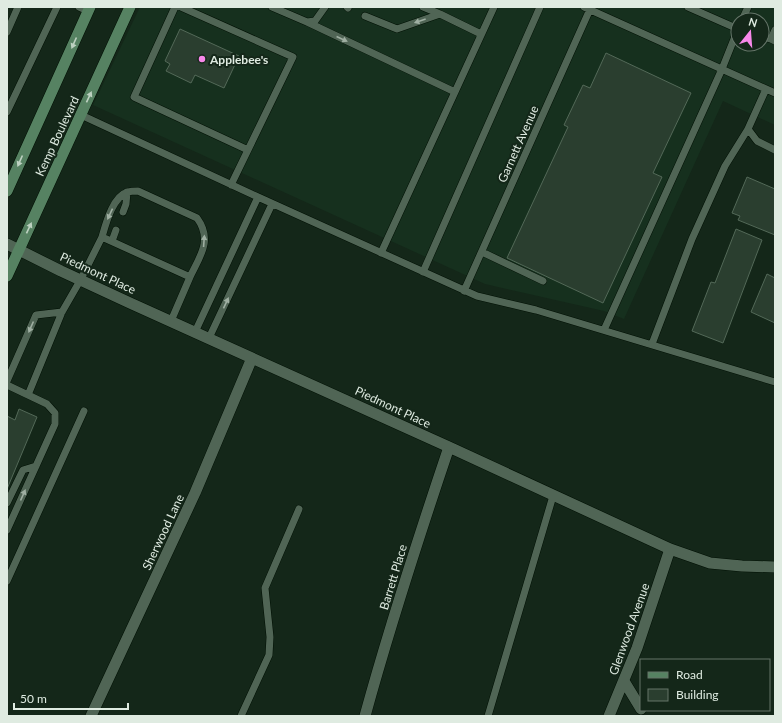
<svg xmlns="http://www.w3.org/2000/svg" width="782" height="723" viewBox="0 0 782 723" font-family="Lato,sans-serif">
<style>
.built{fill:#16301e;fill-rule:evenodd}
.building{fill:#2a3e2f;stroke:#536958}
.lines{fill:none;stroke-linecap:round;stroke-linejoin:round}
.service-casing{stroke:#011004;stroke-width:8}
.minor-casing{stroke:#011004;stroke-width:12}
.secondary-casing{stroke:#011004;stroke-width:12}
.service{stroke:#506555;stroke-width:7}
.minor{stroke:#506555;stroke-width:11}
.secondary{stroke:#568262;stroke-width:11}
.oneway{fill:#9fafa2}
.oneway2{fill:#bdd1c1}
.poi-dot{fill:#f888ea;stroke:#142719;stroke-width:1.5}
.labels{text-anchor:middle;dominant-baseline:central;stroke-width:4;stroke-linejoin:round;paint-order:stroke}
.poi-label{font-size:12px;font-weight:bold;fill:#dfebe1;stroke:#142719;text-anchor:start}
.street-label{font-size:12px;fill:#dfebe1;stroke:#142719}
</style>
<rect width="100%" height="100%" fill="#142719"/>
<!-- built -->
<path class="built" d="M 140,7 L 775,7 L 775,125 L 723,101 L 624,319 L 604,311 L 485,284 L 93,105 ZM 738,20 L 762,20 L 762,44 L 738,44 Z"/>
<!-- building -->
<path class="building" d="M 180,29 L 239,56 L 224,88 L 195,75 L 191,83 L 166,71 L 170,64 L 165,61 Z
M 606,53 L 691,93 L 653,173 L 662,177 L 603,303 L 507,258 L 568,127 L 564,125 L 583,85 L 590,88 Z
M 747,177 L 775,189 L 775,235 L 738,220 L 740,216 L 732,213 Z
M 736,229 L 762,240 L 723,343 L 692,331 L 711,282 L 715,283 Z
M 767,274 L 775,278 L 775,323 L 751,312 Z
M 19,409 L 37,417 L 7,489 L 7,416 L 15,420 Z"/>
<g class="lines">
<defs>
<path id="service" d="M 79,7 L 88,11
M 175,7 L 134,97 L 248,150
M 181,7 L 293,57 L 231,185
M 272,7 L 307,22 L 315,21 L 325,7
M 347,7 L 348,8
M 423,7 L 440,14
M 584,7 L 775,93
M 688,7 L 738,29
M 365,16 L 397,29 L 440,14 L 481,34
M 742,20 L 748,7
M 307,22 L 455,92
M 775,30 L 771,39 L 775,41
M 7,32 L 18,7
M 762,37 L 771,39
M 7,112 L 57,7
M 81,115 L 258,197 L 477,296 L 536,310 L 775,382
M 748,129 L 757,141 L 775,150
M 123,212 L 126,204 L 127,192
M 102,237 C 106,223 113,196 128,192 C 131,191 135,191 138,191 L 197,218 C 213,240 200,256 190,277
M 112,241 L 116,230
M 482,252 L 543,281
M 381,253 L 494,7
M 423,272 L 540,7
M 464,291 L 591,7
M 604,330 L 722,69 L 738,29
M 195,332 L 258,197
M 209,338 L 272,204
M 652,344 L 692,239 L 725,166 L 748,129 L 766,89
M 7,381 L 36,315 L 62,312
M 7,385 L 47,404 L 55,413 L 55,424 L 7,530
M 28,395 L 62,312 L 81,279 L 102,237 L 190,277 L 171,321
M 7,503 L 23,470 L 36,466
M 7,581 L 84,411
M 241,716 L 269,655 L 270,637 L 265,588 L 299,509
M 488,716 L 553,496"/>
<path id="minor" d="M 7,244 L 61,271 L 130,303 L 449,447 L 670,549 L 710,563 L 742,566 L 775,567
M 624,681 L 641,709
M 91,716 L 195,493 L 252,358
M 365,716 C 390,625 419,536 449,447
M 609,716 L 637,648 L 670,549"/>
<path id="secondary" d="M 7,191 L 90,7
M 7,276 L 130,7"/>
</defs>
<!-- service casing -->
<use href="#service" class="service-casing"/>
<!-- minor casing -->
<use href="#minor" class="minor-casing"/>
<!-- secondary casing -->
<use href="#secondary" class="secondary-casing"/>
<!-- service -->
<use href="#service" class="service"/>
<!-- minor -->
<use href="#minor" class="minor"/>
<!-- secondary -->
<use href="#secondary" class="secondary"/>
</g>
<!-- one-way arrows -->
<defs><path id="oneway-solid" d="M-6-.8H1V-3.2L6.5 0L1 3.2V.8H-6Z"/></defs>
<g class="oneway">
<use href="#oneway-solid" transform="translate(420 21) rotate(161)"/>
<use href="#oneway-solid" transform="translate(342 39) rotate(25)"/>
<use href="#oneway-solid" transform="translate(110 214) rotate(115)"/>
<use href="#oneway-solid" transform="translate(204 241) rotate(-86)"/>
<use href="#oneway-solid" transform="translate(226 303) rotate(-65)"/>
<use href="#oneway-solid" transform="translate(31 327) rotate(114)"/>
<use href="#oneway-solid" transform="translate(23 495) rotate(-66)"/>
</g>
<g class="oneway2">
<use href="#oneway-solid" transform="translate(74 43) rotate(114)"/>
<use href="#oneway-solid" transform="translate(89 97) rotate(-65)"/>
<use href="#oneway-solid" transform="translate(20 161) rotate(114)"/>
<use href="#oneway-solid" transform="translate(29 228) rotate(-65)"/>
</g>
<!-- markers -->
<circle class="poi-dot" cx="202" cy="59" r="4"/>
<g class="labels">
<!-- poi labels -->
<g class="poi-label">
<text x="210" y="59">Applebee's</text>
</g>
<!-- street labels -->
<g class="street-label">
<text transform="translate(57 136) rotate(-65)">Kemp Boulevard</text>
<text transform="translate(518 144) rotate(-66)">Garnett Avenue</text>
<text transform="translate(98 273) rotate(25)">Piedmont Place</text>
<text transform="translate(393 407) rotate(25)">Piedmont Place</text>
<text transform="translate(163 532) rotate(-65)">Sherwood Lane</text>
<text transform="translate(393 577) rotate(-73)">Barrett Place</text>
<text transform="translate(629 629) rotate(-70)">Glenwood Avenue</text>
</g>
</g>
<!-- border -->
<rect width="782" height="723" fill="none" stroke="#dfebe1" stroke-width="16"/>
<!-- legend -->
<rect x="640" y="659" width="130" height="52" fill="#142719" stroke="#657569"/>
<rect x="648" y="672" width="20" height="6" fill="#568262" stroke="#657569"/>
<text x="676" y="679" font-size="12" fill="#dfebe1">Road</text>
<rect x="648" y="689" width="20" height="12" fill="#2a3e2f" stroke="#657569"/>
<text x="676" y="699" font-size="12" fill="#dfebe1">Building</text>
<!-- north arrow -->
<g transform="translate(750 32) rotate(17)"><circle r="19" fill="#142719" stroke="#657569"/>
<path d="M0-3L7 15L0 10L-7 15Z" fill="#f888ea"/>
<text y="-6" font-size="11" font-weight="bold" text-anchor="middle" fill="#dfebe1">N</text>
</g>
<!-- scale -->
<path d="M14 703v6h114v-6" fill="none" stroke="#dfebe1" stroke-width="2"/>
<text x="20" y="703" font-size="12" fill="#dfebe1" stroke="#142719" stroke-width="3" paint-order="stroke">50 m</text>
</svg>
